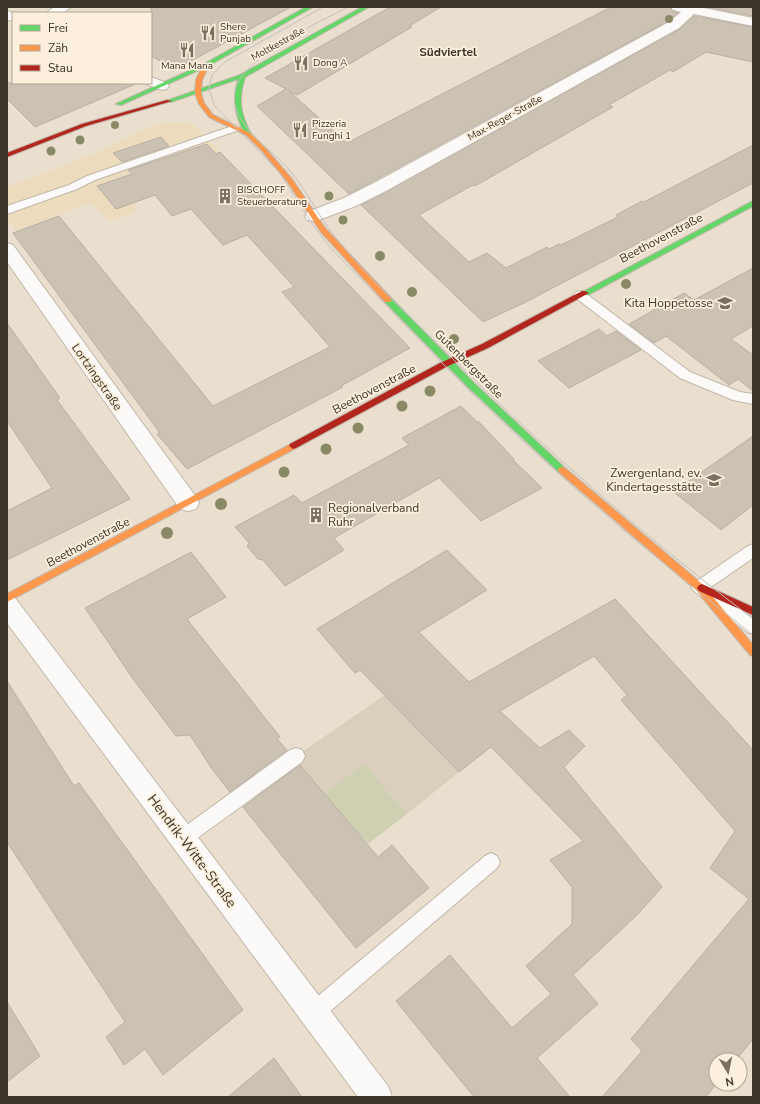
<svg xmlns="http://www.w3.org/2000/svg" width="760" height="1104" viewBox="0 0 760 1104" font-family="'Nunito Sans',sans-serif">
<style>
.built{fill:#eddbbe}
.industrial{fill:#dacfbc}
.green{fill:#cfd0b2}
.building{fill:#cbc2b4;stroke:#b8b0a3}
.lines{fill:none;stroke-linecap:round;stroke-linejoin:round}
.lane-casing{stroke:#c0b7aa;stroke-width:2}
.street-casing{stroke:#c0b7aa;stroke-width:2}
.fast-casing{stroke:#c0b7aa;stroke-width:2}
.slow-casing{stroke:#c0b7aa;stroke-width:2}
.jam-casing{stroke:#c0b7aa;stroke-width:2}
.lane{fill:#fcfaf8;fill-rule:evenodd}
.street{fill:#fcfaf8;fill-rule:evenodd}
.fast{fill:#63d668;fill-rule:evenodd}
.slow{fill:#ff974d;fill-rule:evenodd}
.jam{fill:#b3261e;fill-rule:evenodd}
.tram{stroke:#c3c0bb;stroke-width:1}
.tree{fill:#898965}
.labels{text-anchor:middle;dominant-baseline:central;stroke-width:3.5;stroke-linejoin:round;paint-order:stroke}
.far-poi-label{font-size:10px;fill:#3c3428;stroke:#fcf0dd;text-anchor:start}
.far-street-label{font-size:10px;fill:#3c3428;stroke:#fcf0dd}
.far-quarter-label{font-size:12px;font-weight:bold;fill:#3c3428;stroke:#fcf0dd}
.street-label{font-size:12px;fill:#3c3428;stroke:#fcf0dd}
.poi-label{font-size:12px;fill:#3c3428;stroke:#fcf0dd;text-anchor:end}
.near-street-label{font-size:14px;fill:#3c3428;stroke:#fcf0dd}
</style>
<rect width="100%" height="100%" fill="#eadfce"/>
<!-- built -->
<path class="built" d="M 179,122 L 192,123 L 220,152 L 185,165 L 135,202 L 135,213 L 110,221 L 90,203 L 16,231 L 7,219 L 7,187 L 93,154 L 143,129 L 162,123 Z"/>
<!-- industrial -->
<path class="industrial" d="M 385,695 L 459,772 L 407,814 L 364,764 L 324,794 L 303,769 L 296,756 Z"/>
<!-- green -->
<path class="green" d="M 364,764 L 407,814 L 368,844 L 324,794 Z"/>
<!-- building -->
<path class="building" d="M 151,7 L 291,7 L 180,67 L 168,61 L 164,63 L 151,56 Z
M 390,7 L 441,7 L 409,26 L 412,27 L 297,95 L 289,91 L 347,143 L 611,7 L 670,7 L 673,11 L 678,13 L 668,21 L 349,194 L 257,106 L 286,89 L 265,78 Z
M 707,7 L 753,7 L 753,16 Z
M 694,16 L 753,27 L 753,62 L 706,52 L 673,72 L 670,70 L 609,105 L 613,107 L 475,186 L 473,185 L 419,215 L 469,262 L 487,253 L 506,268 L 547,247 L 549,249 L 559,244 L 561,245 L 618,217 L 616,215 L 642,201 L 644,202 L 753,145 L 753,183 L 524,303 L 483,322 L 361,205 L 680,29 Z
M 7,83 L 138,83 L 35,127 L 7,99 Z
M 161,137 L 169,146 L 122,162 L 113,153 Z
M 207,144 L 216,154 L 220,152 L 410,348 L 341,386 L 343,387 L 187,469 L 157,434 L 160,433 L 13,233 L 59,216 L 213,406 L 330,347 L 282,292 L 294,287 L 247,235 L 223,245 L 191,209 L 172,216 L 155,195 L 116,209 L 97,186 L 132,174 L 128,170 Z
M 753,268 L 753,326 L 731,339 L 753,355 L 753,391 L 738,379 L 729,385 L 666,336 L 654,343 L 629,324 L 684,293 L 694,300 Z
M 7,323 L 60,398 L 57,400 L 130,499 L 7,560 L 7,511 L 52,488 L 7,421 Z
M 599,329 L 607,336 L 616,331 L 641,350 L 569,388 L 538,361 Z
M 461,406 L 477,422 L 479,422 L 514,459 L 513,460 L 542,488 L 481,521 L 439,478 L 334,538 L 344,550 L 285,586 L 263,560 L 258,559 L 247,546 L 249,543 L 235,527 L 294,495 L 302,503 L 409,445 L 402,438 Z
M 753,436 L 753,505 L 721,530 L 674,492 L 684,487 L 682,486 Z
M 447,550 L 487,590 L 419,632 L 469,682 L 615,599 L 753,750 L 753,1039 L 736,1060 L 716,1060 L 716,1084 L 706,1097 L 602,1097 L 642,1051 L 631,1039 L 749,899 L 710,868 L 735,831 L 621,700 L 627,695 L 594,656 L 500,711 L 540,748 L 569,730 L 585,746 L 564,767 L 662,887 L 638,914 L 573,975 L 598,1004 L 537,1058 L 570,1097 L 474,1097 L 396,1001 L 450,955 L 512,1028 L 551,994 L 526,966 L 572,924 L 572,887 L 550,860 L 583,841 L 491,747 L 459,772 L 360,670 L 355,673 L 317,629 Z
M 191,552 L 226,597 L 187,619 L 280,737 L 277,739 L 287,750 L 230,792 L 212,769 L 190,735 L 176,736 L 133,679 L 85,608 Z
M 7,681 L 74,786 L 79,783 L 243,1010 L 163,1075 L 145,1049 L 124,1065 L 106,1037 L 125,1022 L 7,842 Z
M 300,765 L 378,857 L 392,845 L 429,888 L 356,948 L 243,807 Z
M 7,1002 L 40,1056 L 7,1082 Z
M 274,1058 L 302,1097 L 228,1097 Z"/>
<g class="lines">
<defs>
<path id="lane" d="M 235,125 L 240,128 L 239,130 L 95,180 L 77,189 L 7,214 L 7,206 L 69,185 L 87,176 Z
M 580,291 L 584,292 L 690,372 L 740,392 L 753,394 L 753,404 L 733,400 L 680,378 L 576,298 L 574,295 L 576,292 Z
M 753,544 L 753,558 L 711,587 L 753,618 L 753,634 L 747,632 L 694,591 L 691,587 L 694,583 L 748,546 Z
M 296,748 L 302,750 L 305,756 L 302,762 L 189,844 L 183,847 L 177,844 L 174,838 L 177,832 L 290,750 Z
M 491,853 L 497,856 L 500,862 L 497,868 L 320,1020 L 313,1023 L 306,1020 L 303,1013 L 306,1006 L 485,856 Z"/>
<path id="street" d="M 54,7 L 71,7 L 63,13 L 46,13 Z
M 671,7 L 699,7 L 753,18 L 753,26 L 694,14 L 679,28 L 386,191 L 356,206 L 319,220 L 313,221 L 307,220 L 305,216 L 307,212 L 344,198 L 374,183 L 669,22 L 681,12 L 673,10 Z
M 7,11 L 15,13 L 13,13 L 13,21 L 7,20 Z
M 151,77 L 167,83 L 169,86 L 167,89 L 162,90 L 146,84 L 145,83 L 151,83 Z
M 7,243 L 13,245 L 196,497 L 199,503 L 196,509 L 188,511 L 180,509 L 7,262 Z
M 7,596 L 15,598 L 388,1086 L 392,1097 L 358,1097 L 7,623 Z"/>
<path id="fast" d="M 306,7 L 313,7 L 208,66 L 121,105 L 116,104 L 204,64 Z
M 362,7 L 369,7 L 245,77 C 238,100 240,113 251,134 L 250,135 L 245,134 C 235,115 232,100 238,79 L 171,102 L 166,101 L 240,75 Z
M 753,201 L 753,206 L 588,295 L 585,295 L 581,293 Z
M 385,298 L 391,298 L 475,384 L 565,468 L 566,470 L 565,472 L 559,472 L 469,388 L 385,302 Z"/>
<path id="slow" d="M 206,63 L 209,65 L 202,80 L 201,93 L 204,103 L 213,115 L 250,133 L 266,149 L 292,179 L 325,228 L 391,298 L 391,302 L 385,302 L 321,232 L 287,181 L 262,151 L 246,135 L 209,117 L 199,104 L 195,93 L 196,80 L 203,65 Z
M 293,443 L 297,446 L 296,448 L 7,602 L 7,594 Z
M 562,467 L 565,468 L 702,584 L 753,645 L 753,656 L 750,655 L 696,590 L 559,472 L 558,470 L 559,468 Z"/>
<path id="jam" d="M 167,100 L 172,101 L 86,126 L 7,157 L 7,153 L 82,124 Z
M 582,291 L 585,291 L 589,293 L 488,348 L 446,367 L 296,448 L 293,449 L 289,446 L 290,444 L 440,363 L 482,344 Z
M 702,584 L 753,607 L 753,615 L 699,591 L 697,588 L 699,585 Z"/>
</defs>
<!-- lane casing -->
<use href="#lane" class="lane-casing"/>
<!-- street casing -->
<use href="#street" class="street-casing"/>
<!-- fast casing -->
<use href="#fast" class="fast-casing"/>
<!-- slow casing -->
<use href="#slow" class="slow-casing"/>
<!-- jam casing -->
<use href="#jam" class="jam-casing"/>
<!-- lane -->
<use href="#lane" class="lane"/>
<!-- street -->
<use href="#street" class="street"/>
<!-- fast -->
<use href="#fast" class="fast"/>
<!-- slow -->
<use href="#slow" class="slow"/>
<!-- jam -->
<use href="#jam" class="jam"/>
<!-- tram -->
<path class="tram" d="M 323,7 L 225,62 L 212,75 L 209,88 L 214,105 L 279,172 L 313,225 L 329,246 C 378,296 426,348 476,397 C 564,482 657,560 753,635
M 348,7 C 319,22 242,58 235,90 C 228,125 273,149 291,172 C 303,186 311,202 321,217 C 330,231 340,243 351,256 C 383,293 420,326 455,361 C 549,453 648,539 753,619"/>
</g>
<!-- trees -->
<g class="tree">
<circle cx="669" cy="19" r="4"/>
<circle cx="115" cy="125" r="4"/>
<circle cx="80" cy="140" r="4.5"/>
<circle cx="51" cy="151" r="4.5"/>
<circle cx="329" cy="196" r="4.5"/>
<circle cx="343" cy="220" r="4.5"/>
<circle cx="380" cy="256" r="5"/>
<circle cx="626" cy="284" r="5"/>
<circle cx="412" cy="292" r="5"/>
<circle cx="454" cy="339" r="5"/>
<circle cx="430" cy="391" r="5.5"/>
<circle cx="402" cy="406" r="5.5"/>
<circle cx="358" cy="428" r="5.5"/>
<circle cx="326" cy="449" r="5.5"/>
<circle cx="284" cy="472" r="5.5"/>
<circle cx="221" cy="504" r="6"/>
<circle cx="167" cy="533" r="6"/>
</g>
<!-- icons -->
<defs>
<symbol id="restaurant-bare" viewBox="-9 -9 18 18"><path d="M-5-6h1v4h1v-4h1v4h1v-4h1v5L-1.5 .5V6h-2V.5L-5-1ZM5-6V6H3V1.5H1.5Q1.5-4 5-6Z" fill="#797062" stroke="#fcf0dd" stroke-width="2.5" paint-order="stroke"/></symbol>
<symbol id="building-bare" viewBox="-9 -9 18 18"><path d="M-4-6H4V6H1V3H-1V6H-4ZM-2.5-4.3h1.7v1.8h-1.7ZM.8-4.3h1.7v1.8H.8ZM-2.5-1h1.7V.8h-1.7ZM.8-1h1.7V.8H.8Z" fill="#797062" stroke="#fcf0dd" stroke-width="2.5" paint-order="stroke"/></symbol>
<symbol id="school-bare" viewBox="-9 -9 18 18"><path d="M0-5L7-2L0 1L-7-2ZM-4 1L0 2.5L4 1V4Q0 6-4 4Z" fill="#797062" stroke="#fcf0dd" stroke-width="2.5" paint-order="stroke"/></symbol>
</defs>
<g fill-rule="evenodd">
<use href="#restaurant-bare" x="197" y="22" width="22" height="22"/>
<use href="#restaurant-bare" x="176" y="39" width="22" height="22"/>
<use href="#restaurant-bare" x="290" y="52" width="22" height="22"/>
<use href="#restaurant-bare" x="289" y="119" width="22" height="22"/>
<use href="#building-bare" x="214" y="185" width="22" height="22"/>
<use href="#school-bare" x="714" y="292" width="22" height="22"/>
<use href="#school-bare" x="703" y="469" width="22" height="22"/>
<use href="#building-bare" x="305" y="504" width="22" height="22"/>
</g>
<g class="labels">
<!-- far-poi labels -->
<g class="far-poi-label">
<text x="220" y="27">Shere<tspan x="220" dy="12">Punjab</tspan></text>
<text x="313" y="63">Dong A</text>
<text x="187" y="66" text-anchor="middle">Mana Mana</text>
<text x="312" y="124">Pizzeria<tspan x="312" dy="12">Funghi 1</tspan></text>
<text x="237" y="190">BISCHOFF<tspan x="237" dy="12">Steuerberatung</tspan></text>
</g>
<!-- far-street labels -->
<g class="far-street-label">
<text transform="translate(278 44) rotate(-29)">Moltkestraße</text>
<text transform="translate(505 118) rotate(-29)">Max-Reger-Straße</text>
</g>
<!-- far-quarter labels -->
<g class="far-quarter-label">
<text x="448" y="52">Südviertel</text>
</g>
<!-- street labels -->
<g class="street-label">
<text transform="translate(661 238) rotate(-28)">Beethovenstraße</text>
<text transform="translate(469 364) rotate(45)">Gutenbergstraße</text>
<text transform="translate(97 377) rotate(55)">Lortzingstraße</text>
<text transform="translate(374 389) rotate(-28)">Beethovenstraße</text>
<text transform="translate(88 542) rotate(-28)">Beethovenstraße</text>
</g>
<!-- poi labels -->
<g class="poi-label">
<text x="713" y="303">Kita Hoppetosse</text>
<text x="702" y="473">Zwergenland, ev.<tspan x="702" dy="14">Kindertagesstätte</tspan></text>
<text x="328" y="508" text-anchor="start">Regionalverband<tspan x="328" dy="14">Ruhr</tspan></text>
</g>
<!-- near-street labels -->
<g class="near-street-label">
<text transform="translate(192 851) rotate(53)">Hendrik-Witte-Straße</text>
</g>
</g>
<!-- border -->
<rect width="760" height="1104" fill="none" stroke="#3c3428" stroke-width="16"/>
<!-- legend -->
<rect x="12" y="12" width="140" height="72" fill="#fcf0dd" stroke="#afa595"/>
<rect x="20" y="25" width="20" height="6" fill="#63d668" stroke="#afa595"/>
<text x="48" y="32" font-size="12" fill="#3c3428">Frei</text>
<rect x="20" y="45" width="20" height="6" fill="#ff974d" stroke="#afa595"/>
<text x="48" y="52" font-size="12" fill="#3c3428">Zäh</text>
<rect x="20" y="65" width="20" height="6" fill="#b3261e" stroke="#afa595"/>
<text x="48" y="72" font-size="12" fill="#3c3428">Stau</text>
<!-- north arrow -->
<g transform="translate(728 1072) rotate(170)"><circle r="19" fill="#fcf0dd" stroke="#afa595"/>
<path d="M0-3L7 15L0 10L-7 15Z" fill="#797062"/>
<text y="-6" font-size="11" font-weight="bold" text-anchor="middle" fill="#3c3428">N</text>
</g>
</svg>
